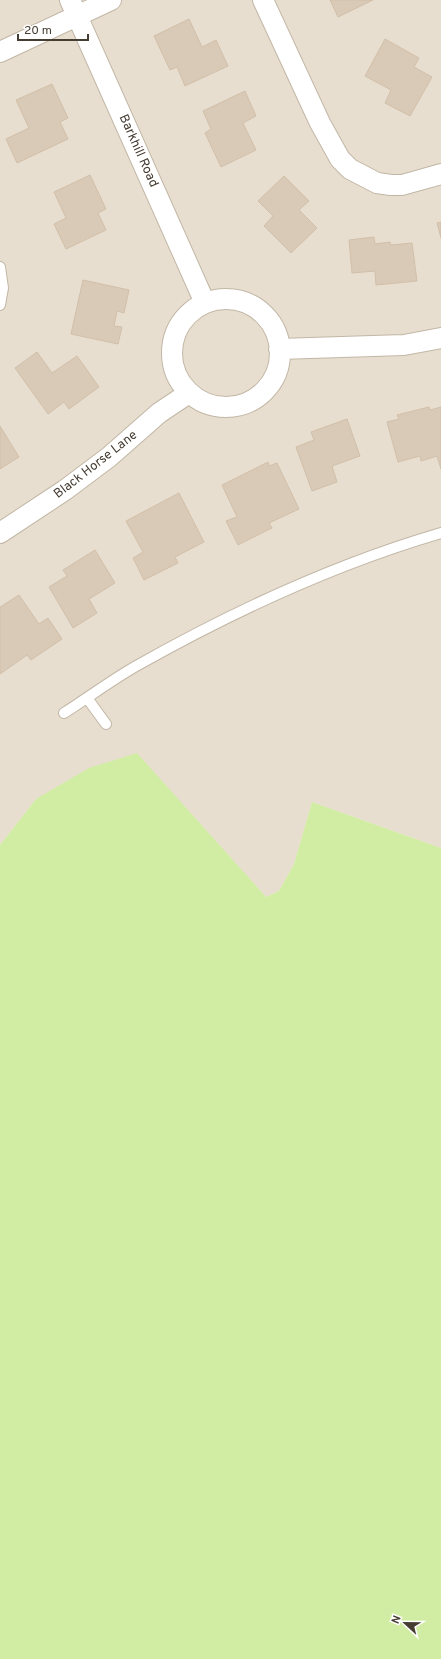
<svg xmlns="http://www.w3.org/2000/svg" width="441" height="1659" viewBox="0 0 441 1659" font-family="Overpass,sans-serif">
<style>
.residential{fill:#e8decf}
.green{fill:#d1eda4}
.building{fill:#d9cab8;stroke:#d1bfa8}
.lines{fill:none;stroke-linecap:round;stroke-linejoin:round}
.service-casing{stroke:#c2b7a6;stroke-width:12}
.minor-casing{stroke:#c2b7a6;stroke-width:22}
.service{stroke:#fff;stroke-width:10}
.minor{stroke:#fff;stroke-width:20}
.labels{text-anchor:middle;dominant-baseline:central;stroke-width:3;stroke-linejoin:round;paint-order:stroke}
.street-label{font-size:13px;fill:#453c32;stroke:#fff}
</style>
<rect width="100%" height="100%" fill="#f3ede1"/>
<!-- residential -->
<path class="residential" d="M 0,0 L 441,0 L 441,848 L 312,802 L 294,864 L 279,891 L 266,897 L 137,754 L 36,799 L 0,845 Z"/>
<!-- green -->
<path class="green" d="M 137,753 L 266,897 L 279,891 L 294,864 L 312,802 L 441,848 L 441,1659 L 0,1659 L 0,845 L 36,799 L 89,768 Z"/>
<!-- building -->
<path class="building" d="M 330,0 L 373,0 L 338,17 Z
M 189,19 L 202,47 L 216,40 L 228,66 L 185,86 L 177,67 L 170,70 L 154,36 Z
M 385,39 L 419,58 L 414,67 L 432,77 L 410,116 L 385,103 L 391,90 L 365,76 Z
M 52,84 L 68,118 L 60,122 L 68,139 L 17,163 L 6,139 L 29,128 L 16,100 Z
M 245,91 L 256,116 L 243,123 L 256,150 L 221,167 L 205,133 L 211,129 L 203,111 Z
M 90,175 L 106,209 L 98,213 L 106,230 L 66,249 L 54,224 L 66,218 L 54,192 Z
M 284,176 L 309,201 L 299,210 L 317,228 L 291,253 L 264,226 L 273,216 L 258,201 Z
M 441,222 L 441,238 L 437,223 Z
M 374,237 L 375,244 L 390,242 L 391,245 L 412,243 L 417,281 L 376,285 L 375,271 L 352,273 L 349,240 Z
M 83,280 L 129,290 L 124,313 L 117,311 L 114,326 L 122,327 L 118,344 L 71,334 Z
M 37,352 L 52,373 L 77,356 L 99,387 L 69,409 L 64,402 L 48,414 L 15,368 Z
M 429,407 L 430,410 L 441,407 L 441,469 L 437,456 L 421,461 L 420,456 L 398,462 L 387,422 L 399,419 L 397,415 Z
M 347,419 L 360,456 L 332,466 L 337,482 L 312,491 L 296,447 L 314,440 L 311,432 Z
M 0,426 L 19,457 L 0,469 Z
M 268,462 L 269,466 L 277,463 L 299,509 L 269,523 L 272,528 L 238,545 L 226,521 L 237,517 L 222,485 Z
M 179,493 L 204,542 L 175,557 L 178,563 L 144,580 L 133,558 L 143,552 L 126,521 Z
M 95,550 L 115,583 L 89,599 L 97,613 L 73,628 L 49,587 L 67,576 L 63,570 Z
M 19,595 L 39,624 L 48,618 L 62,639 L 31,660 L 27,655 L 0,674 L 0,607 Z"/>
<g class="lines">
<defs>
<path id="service" d="M 0,267 L 3,288 L 0,305
M 87,698 L 106,724
M 64,713 C 89,697 113,679 138,665 C 234,611 335,564 441,533"/>
<path id="minor" d="M 70,0 L 205,303
M 263,0 L 320,123 L 340,159 L 350,169 L 377,183 L 391,185 L 402,185 L 441,174
M 0,52 L 111,0
M172 353a54 54 0 1 1 108 0a54 54 0 1 1-108 0Z
M 279,349 L 404,345 L 441,338
M 0,533 L 65,490 L 109,457 L 159,413 L 189,393"/>
</defs>
<!-- service casing -->
<use href="#service" class="service-casing"/>
<!-- minor casing -->
<use href="#minor" class="minor-casing"/>
<!-- service -->
<use href="#service" class="service"/>
<!-- minor -->
<use href="#minor" class="minor"/>
</g>
<g class="labels">
<!-- street labels -->
<g class="street-label">
<text transform="translate(138 151) rotate(66)">Barkhill Road</text>
<text transform="translate(96 465) rotate(-38)">Black Horse Lane</text>
</g>
</g>
<!-- north arrow -->
<g transform="translate(405 1623) rotate(292)" stroke="#ffffff" stroke-width="3" paint-order="stroke">
<path d="M0-3L7 15L0 10L-7 15Z" fill="#453c32"/>
<text y="-6" font-size="11" font-weight="bold" text-anchor="middle" fill="#453c32">N</text>
</g>
<!-- scale -->
<path d="M18 34v6h70v-6" fill="none" stroke="#453c32" stroke-width="2"/>
<text x="24" y="34" font-size="12" fill="#453c32" stroke="#ffffff" stroke-width="3" paint-order="stroke">20 m</text>
</svg>
